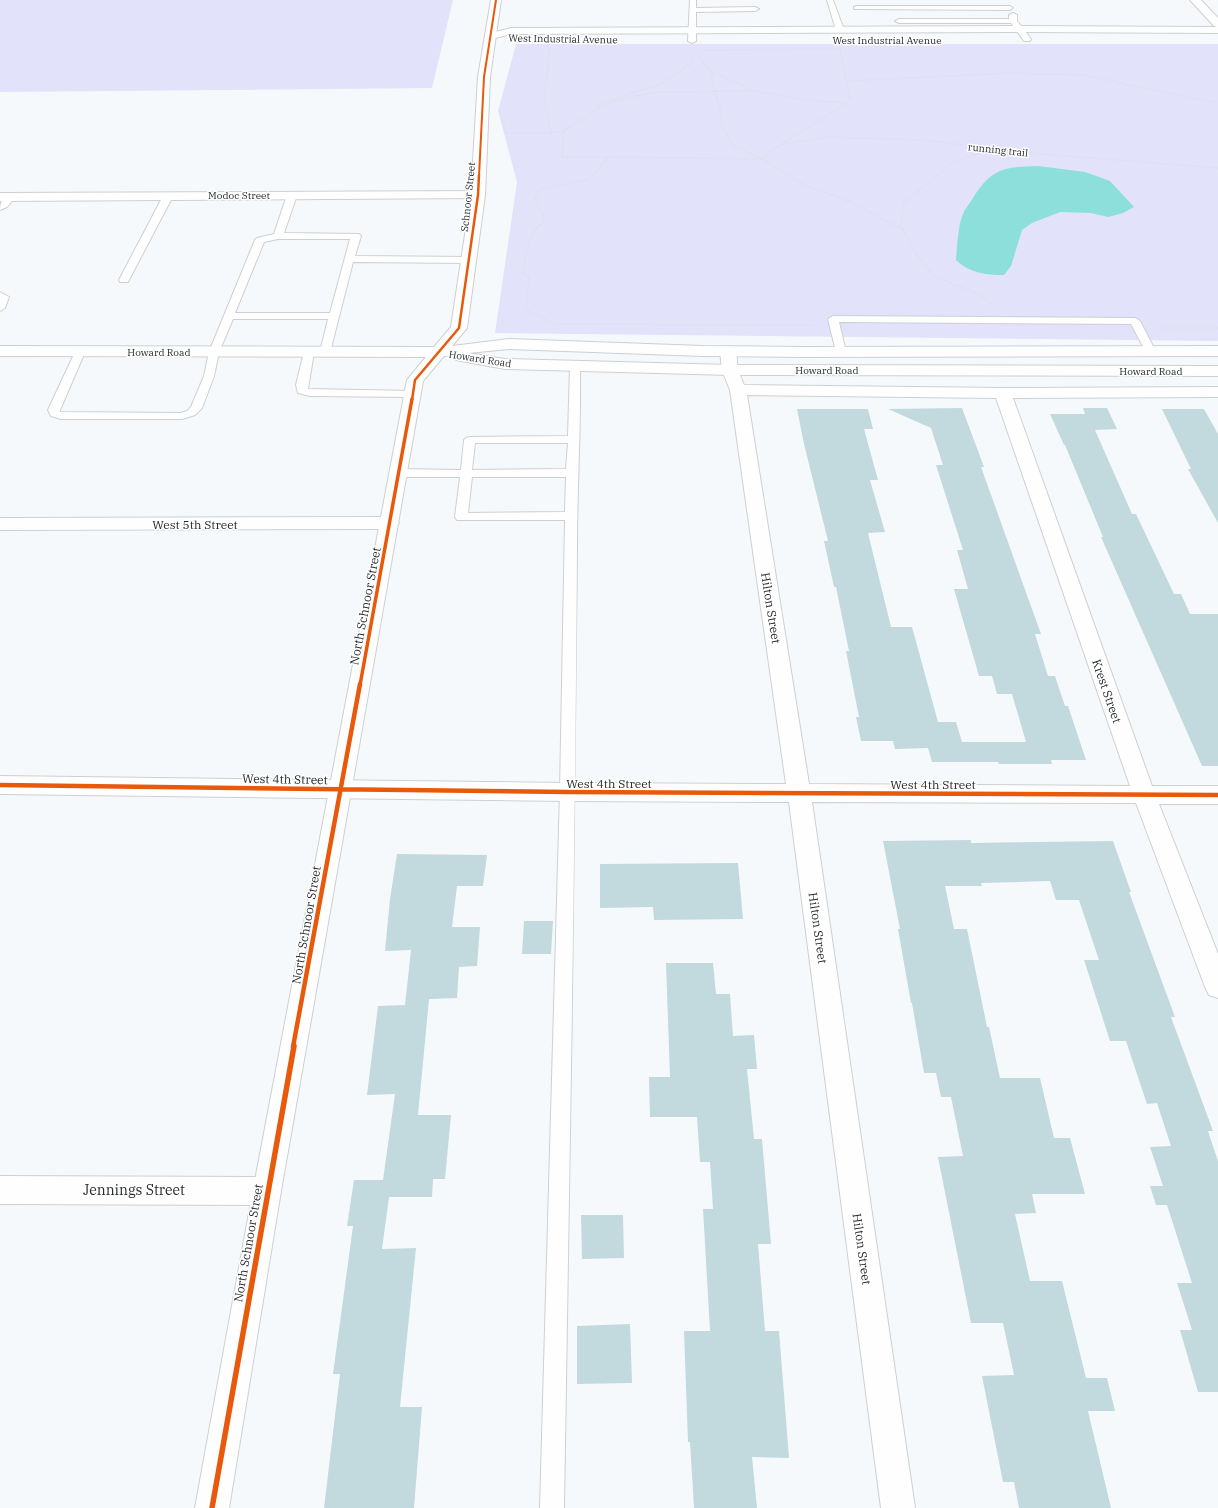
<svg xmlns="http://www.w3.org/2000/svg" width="1218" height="1508" viewBox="0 0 1218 1508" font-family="'IBM Plex Serif',serif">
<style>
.green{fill:#e2e2fa}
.water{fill:#8cdfda}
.building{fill:#c2d9de}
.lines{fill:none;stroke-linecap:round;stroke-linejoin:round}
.lane-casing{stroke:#cdd0d2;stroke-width:2}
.street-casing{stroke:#cdd0d2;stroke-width:2}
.secondary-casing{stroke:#cdd0d2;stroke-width:2}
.path{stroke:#d9dadb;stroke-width:1.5;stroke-dasharray:0.5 1.5;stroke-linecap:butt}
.lane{fill:#fefefe;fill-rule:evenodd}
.street{fill:#fefefe;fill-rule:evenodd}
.secondary{fill:#fefefe;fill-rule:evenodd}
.cycleway-far4-casing{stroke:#fff;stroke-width:3.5}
.cycleway-far3-casing{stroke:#fff;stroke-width:4}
.cycleway-far2-casing{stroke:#fff;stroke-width:5.5}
.cycleway-far1-casing{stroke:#fff;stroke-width:7}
.cycleway-casing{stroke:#fff;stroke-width:8}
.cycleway-far4{stroke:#e8590c;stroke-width:2}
.cycleway-far3{stroke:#e8590c;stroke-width:2.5}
.cycleway-far2{stroke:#e8590c;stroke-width:3.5}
.cycleway-far1{stroke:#e8590c;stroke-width:4.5}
.cycleway{stroke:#e8590c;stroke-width:5.5}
.labels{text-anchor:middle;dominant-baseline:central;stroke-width:3;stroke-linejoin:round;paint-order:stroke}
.far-street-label{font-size:10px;fill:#272a2c;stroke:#fff}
.street-label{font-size:12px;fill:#272a2c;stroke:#fff}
.near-street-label{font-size:14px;fill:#272a2c;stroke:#fff}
</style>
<rect width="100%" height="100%" fill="#f6f9fb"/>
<!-- green -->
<path class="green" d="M 0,0 L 453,0 L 432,88 L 0,92 Z
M 516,44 L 1218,44 L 1218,341 L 495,333 L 517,182 L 498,111 Z"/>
<!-- water -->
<path class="water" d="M 1038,166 L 1085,172 L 1110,181 L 1134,207 L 1123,213 L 1108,217 L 1091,213 L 1060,212 L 1032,223 L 1022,230 L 1011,266 L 1004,275 C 985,275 970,273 956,260 C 957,248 958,225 963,214 C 965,209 970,203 973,198 C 992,168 1004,167 1038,166 Z"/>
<!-- building -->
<path class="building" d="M 962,408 L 984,467 L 981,467 L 1041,634 L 1035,634 L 1048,676 L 1055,676 L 1065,706 L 1068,706 L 1086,760 L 1051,760 L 1052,764 L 999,764 L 998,762 L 932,762 L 928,748 L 895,749 L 893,741 L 861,741 L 856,717 L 859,717 L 846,651 L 849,651 L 836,587 L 834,587 L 824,541 L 828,541 L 804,444 L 797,409 L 868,409 L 873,429 L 864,429 L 878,480 L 870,480 L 885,532 L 868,533 L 891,627 L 912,627 L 938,722 L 956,722 L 962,742 L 1026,742 L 1012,694 L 997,694 L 992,676 L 979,676 L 954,589 L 968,589 L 957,550 L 963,550 L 936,465 L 943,465 L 931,428 L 888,409 Z
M 1083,408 L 1107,408 L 1117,429 L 1095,430 L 1132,514 L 1136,514 L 1174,594 L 1181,594 L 1190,614 L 1218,614 L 1218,766 L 1202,766 L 1101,537 L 1103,537 L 1065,445 L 1064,445 L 1050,414 L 1085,414 Z
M 1162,409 L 1204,409 L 1218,434 L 1218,523 L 1188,469 L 1191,469 Z
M 971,840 L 971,843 L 1113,841 L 1131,892 L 1129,892 L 1175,1017 L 1171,1017 L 1213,1131 L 1208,1131 L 1218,1161 L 1218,1392 L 1198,1392 L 1180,1330 L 1192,1330 L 1177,1283 L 1192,1283 L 1167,1205 L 1156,1205 L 1150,1186 L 1163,1186 L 1150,1147 L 1171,1146 L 1157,1103 L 1147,1104 L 1126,1041 L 1110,1041 L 1084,960 L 1099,960 L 1079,900 L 1056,900 L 1050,881 L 981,883 L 982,886 L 945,886 L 954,929 L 967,929 L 987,1027 L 989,1027 L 1000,1078 L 1040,1078 L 1054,1138 L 1070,1138 L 1085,1194 L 1032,1194 L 1036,1213 L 1015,1214 L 1030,1281 L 1062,1281 L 1086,1378 L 1107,1378 L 1115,1411 L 1088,1411 L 1111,1508 L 1019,1508 L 1014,1482 L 1003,1482 L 982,1376 L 1014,1375 L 1003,1323 L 971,1323 L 938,1157 L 963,1156 L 951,1097 L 941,1097 L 936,1073 L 924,1073 L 912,1003 L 911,1003 L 898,929 L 900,929 L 883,841 Z
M 397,854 L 487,855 L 483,886 L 457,886 L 452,927 L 480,927 L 477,966 L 459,967 L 457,998 L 429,999 L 418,1115 L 451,1115 L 445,1179 L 433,1179 L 432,1197 L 389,1197 L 382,1249 L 416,1248 L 400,1407 L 422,1407 L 414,1508 L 324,1508 L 340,1374 L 333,1374 L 353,1226 L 347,1226 L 354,1180 L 383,1180 L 395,1094 L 367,1095 L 378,1006 L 405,1005 L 411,950 L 385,951 L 390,899 Z
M 738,863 L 743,919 L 654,920 L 653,907 L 600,908 L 600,864 Z
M 524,921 L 553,921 L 551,954 L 522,954 Z
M 666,963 L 713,963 L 716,994 L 730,994 L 733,1036 L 754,1035 L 757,1069 L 747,1069 L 754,1139 L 762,1139 L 771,1244 L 758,1244 L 765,1331 L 779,1331 L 789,1458 L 752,1457 L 757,1508 L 694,1508 L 690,1442 L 688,1442 L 684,1331 L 710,1331 L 703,1209 L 713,1209 L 710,1162 L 700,1162 L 697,1117 L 650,1117 L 649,1077 L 670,1077 Z
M 581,1215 L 623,1215 L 624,1258 L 582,1259 Z
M 630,1324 L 632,1383 L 577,1384 L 577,1326 Z"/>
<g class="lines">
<defs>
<path id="lane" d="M 690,0 L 696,0 L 696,8 L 755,7 L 759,9 L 755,11 L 696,12 L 696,41 L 692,43 L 688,41 Z
M 827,0 L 833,0 L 844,30 L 843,32 L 840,32 L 836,30 Z
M 856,6 L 1010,6 L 1013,8 L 1010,10 L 854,9 L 854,7 Z
M 1013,13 L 1017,15 L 1017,21 L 1031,39 L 1030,41 L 1024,41 L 1011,23 L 899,23 L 895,21 L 899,19 L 1009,19 L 1009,15 Z
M 292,192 L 297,195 L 284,233 L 359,234 L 361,236 L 355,256 L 469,257 L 474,260 L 469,263 L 353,262 L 330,352 L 325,355 L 320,352 L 328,319 L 233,319 L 219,352 L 214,376 L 202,408 L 195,415 L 182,419 L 61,419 L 51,416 L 48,410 L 75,352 L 80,349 L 85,352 L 60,410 L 60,412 L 181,413 L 187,411 L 191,407 L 204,376 L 209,352 L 255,240 L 257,238 L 274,234 L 287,195 ZM 278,239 L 350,239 L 330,313 L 235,313 L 264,242 Z
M 168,193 L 173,196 L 129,280 L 128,282 L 120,282 L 119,280 L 163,196 Z
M 10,194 L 15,197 L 7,207 L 0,210 C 0,203 3,196 10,194 Z
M 0,292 L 9,297 L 5,308 L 0,311 Z
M 833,316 L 1135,318 L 1140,321 L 1156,352 L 1151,355 L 1147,354 L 1131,324 L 839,322 L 846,352 L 841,355 L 836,352 L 828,319 Z
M 309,349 L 314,352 L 308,389 L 413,391 L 419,394 L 413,397 L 310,396 L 298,393 L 296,385 L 304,352 Z
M 575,363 L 580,366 C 581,427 577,488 577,549 C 575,869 569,1188 564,1508 L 540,1508 L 560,792 L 565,520 L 457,520 L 455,517 L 460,477 L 399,477 L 395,476 L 393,473 L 395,470 L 399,469 L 461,470 L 464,440 L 466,438 L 470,437 L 568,436 L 570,366 ZM 475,443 L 568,443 L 566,469 L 472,470 ZM 472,477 L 566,477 L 565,512 L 468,513 Z"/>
<path id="street" d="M 1190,0 L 1201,0 L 1218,18 L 1218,33 L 1018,32 L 511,34 L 491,39 L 486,36 L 487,34 L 511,28 L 1018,26 L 1217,27 L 1214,26 Z
M 478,191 L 483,192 L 485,195 L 483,198 L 0,201 L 0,193 Z
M 728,346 L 734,348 L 736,351 L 738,370 L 744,385 L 1003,388 L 1218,387 L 1218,397 L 1013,398 L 1152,786 L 1218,786 L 1218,804 L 1159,804 L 1218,954 L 1218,998 L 1209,995 L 1205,987 L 1136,803 L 812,802 L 915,1508 L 881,1508 L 789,802 L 568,801 L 0,794 L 0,776 L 568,783 L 786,784 L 730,390 L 722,370 L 720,351 L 722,348 ZM 747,395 L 996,398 L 1130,786 L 809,784 Z
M 390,517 L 396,519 L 399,523 L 396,527 L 390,529 L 0,530 L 0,518 Z
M 0,1176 L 267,1177 L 277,1181 L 281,1191 L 277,1201 L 267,1205 L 0,1204 Z"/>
<path id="secondary" d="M 491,0 L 501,0 L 490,77 L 485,195 L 467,328 L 452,346 L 509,339 L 703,346 L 802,347 L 1218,346 L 1218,356 L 802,357 L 703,356 L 509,349 L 468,353 L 505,359 L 730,365 L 1218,366 L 1218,376 L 730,375 L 505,369 L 456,360 L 454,357 L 456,355 L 444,356 L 423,381 L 281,1191 L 229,1508 L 195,1508 L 253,1191 L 407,380 L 426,357 L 0,356 L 0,346 L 434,347 L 451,327 L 471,195 L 478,77 Z"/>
</defs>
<!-- lane casing -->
<use href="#lane" class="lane-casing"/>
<!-- street casing -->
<use href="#street" class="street-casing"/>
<!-- secondary casing -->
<use href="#secondary" class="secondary-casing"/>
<!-- path -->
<path class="path" d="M 550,47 L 544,99 L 551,133
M 704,50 L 841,49 L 840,51 L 850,97 L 847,103 L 772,150 L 762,159 L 609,157 L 590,179 L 541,189 L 534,199 L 543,214 L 543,222 C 528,234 525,255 523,273 L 529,277 L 526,310 L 555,324 L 815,325
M 698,55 L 712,74 L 714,90 L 720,108 L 722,127 L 734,146 L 762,159 L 805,185 L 853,203 L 903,230 L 917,255 L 935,277 L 974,292 L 991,303
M 709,70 L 752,90
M 847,81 L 1010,73 L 1084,75 L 1205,101 L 1218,102
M 599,108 L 597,106 L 621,96 L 660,85 L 691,63 L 693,54
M 503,121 L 506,133 L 551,133 L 564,131 L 562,157 L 609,157
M 564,131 L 599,108 L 618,100 L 654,92 L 754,91 L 806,100 L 847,103
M 781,145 L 826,137 L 922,140 L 1029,153 L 1218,168
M 903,230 L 901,226 L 903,204 L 953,162 L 988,150
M 1159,328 L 1218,328"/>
<!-- lane -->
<use href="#lane" class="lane"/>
<!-- street -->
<use href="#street" class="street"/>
<!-- secondary -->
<use href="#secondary" class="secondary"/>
<defs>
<path id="cycleway-far4" d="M 479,176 L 484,77 L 496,0"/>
<path id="cycleway-far3" d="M 412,400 L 415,380 L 459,328 L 478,195 L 479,175"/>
<path id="cycleway-far2" d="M 360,685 L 412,399"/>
<path id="cycleway-far1" d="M 0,785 L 568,792 L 1218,795
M 293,1047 L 360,684"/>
<path id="cycleway" d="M 212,1508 L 294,1046"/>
</defs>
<!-- cycleway-far4 casing -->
<use href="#cycleway-far4" class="cycleway-far4-casing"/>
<!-- cycleway-far3 casing -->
<use href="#cycleway-far3" class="cycleway-far3-casing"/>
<!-- cycleway-far2 casing -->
<use href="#cycleway-far2" class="cycleway-far2-casing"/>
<!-- cycleway-far1 casing -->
<use href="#cycleway-far1" class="cycleway-far1-casing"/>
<!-- cycleway casing -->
<use href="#cycleway" class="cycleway-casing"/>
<!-- cycleway-far4 -->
<use href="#cycleway-far4" class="cycleway-far4"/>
<!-- cycleway-far3 -->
<use href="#cycleway-far3" class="cycleway-far3"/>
<!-- cycleway-far2 -->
<use href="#cycleway-far2" class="cycleway-far2"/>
<!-- cycleway-far1 -->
<use href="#cycleway-far1" class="cycleway-far1"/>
<!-- cycleway -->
<use href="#cycleway" class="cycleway"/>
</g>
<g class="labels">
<!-- far-street labels -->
<g class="far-street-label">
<text transform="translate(563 39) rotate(1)">West Industrial Avenue</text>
<text x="887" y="40">West Industrial Avenue</text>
<text transform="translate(998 150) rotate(6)">running trail</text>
<text x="239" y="195">Modoc Street</text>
<text transform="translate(468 197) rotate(-84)">Schnoor Street</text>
<text x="159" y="352">Howard Road</text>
<text transform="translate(480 359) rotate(9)">Howard Road</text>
<text x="827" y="370">Howard Road</text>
<text x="1151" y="371">Howard Road</text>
</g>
<!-- street labels -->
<g class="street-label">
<text x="195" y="524">West 5th Street</text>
<text transform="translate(365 606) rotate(-79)">North Schnoor Street</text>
<text transform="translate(771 608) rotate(81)">Hilton Street</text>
<text transform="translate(1107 691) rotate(71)">Krest Street</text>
<text transform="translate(285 779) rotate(1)">West 4th Street</text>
<text x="609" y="783">West 4th Street</text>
<text x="933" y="784">West 4th Street</text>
<text transform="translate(306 925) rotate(-80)">North Schnoor Street</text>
<text transform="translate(818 928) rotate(82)">Hilton Street</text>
<text transform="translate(248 1243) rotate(-80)">North Schnoor Street</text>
<text transform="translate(862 1249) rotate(82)">Hilton Street</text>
</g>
<!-- near-street labels -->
<g class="near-street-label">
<text x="134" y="1190">Jennings Street</text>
</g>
</g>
</svg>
